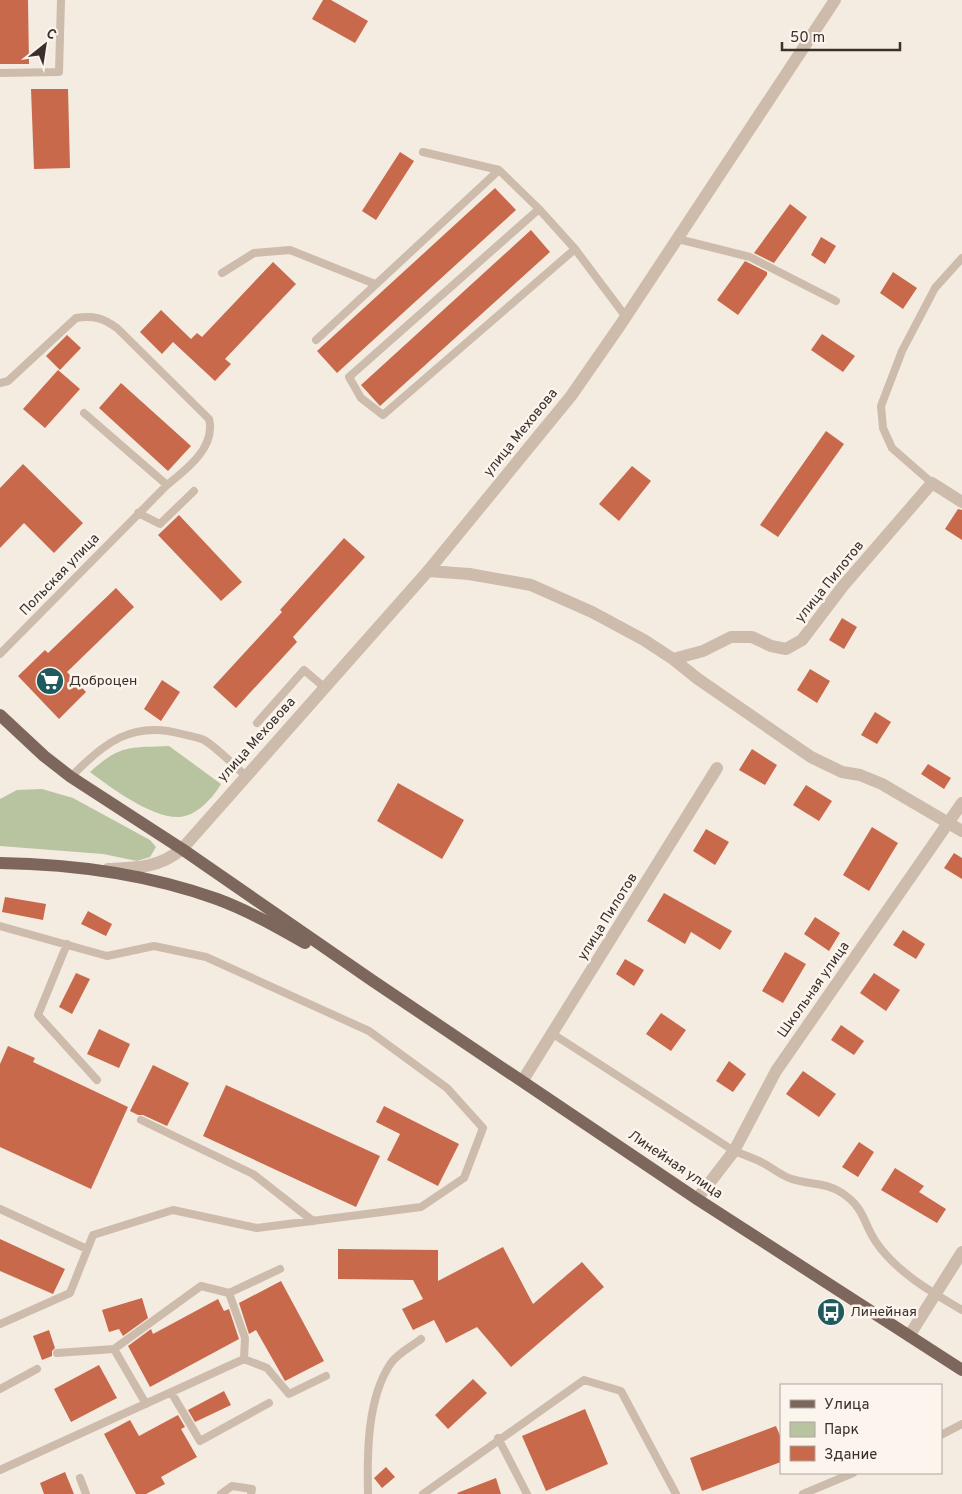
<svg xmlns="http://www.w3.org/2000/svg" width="962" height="1494" viewBox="0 0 962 1494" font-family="Overpass,sans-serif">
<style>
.green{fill:#b8c4a0}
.building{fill:#c8694b}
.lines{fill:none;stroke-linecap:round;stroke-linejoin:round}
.service{stroke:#cdbbac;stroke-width:8}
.minor{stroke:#cdbbac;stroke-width:12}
.tertiary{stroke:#cdbbac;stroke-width:12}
.primary{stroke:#7d675c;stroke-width:12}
.labels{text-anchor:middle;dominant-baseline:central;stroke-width:5;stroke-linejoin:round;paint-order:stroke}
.street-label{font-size:14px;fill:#3b302b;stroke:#fbf5ee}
.poi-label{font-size:14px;fill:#3b302b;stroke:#fbf5ee;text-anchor:start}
</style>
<rect width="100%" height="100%" fill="#f4ebe1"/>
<!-- green -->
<path class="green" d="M 169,746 L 221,784 C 213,798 196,816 180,817 C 153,819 110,787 90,772 C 121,744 129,748 169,746 Z
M 42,789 L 73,798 L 150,840 L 156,847 L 150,857 L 137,861 L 103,854 L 0,846 L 0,799 L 17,790 Z"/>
<!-- building -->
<path class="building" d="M 0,0 L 28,0 L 29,64 L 0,64 Z
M 323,0 L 331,0 L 368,21 L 355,43 L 312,19 Z
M 31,89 L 68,89 L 70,168 L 34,169 Z
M 400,152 L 414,161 L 376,220 L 362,211 Z
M 495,188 L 516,210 L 337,373 L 317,351 Z
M 790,204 L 807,217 L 774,263 L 754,253 Z
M 531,230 L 550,252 L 380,406 L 361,385 Z
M 821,237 L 836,246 L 825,264 L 811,255 Z
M 745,261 L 767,272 L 767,275 L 738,315 L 717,300 Z
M 273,262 L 296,284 L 225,359 L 231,364 L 215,381 L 173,342 L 162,354 L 140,332 L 161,310 L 191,339 L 197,333 L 202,337 Z
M 893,272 L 917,288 L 903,309 L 880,293 Z
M 822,334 L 855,356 L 843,372 L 811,350 Z
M 67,335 L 81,348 L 60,370 L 46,356 Z
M 58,370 L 80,389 L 45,428 L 23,409 Z
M 121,383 L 191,446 L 168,471 L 99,408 Z
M 826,431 L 844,444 L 778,537 L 760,525 Z
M 23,464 L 83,523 L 54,553 L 24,523 L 0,548 L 0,488 Z
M 632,466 L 651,481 L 619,521 L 599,504 Z
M 958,509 L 962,510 L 962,540 L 945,529 Z
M 179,515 L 242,582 L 221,601 L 158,535 Z
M 344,538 L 365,557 L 293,637 L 297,642 L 236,708 L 213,687 L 282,612 L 280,610 Z
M 116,588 L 134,607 L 67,672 L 86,692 L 59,719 L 18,676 L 45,650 L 48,653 Z
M 842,618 L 857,627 L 844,649 L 829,640 Z
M 810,669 L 830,681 L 817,703 L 797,690 Z
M 162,680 L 180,692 L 161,721 L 144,709 Z
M 875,712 L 891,722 L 877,744 L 861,735 Z
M 752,749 L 777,765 L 765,785 L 739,770 Z
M 928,764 L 951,778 L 944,789 L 921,774 Z
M 398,783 L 464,820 L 442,859 L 377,821 Z
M 806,785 L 832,801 L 819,821 L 793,805 Z
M 872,827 L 898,843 L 869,891 L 843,875 Z
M 706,829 L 729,842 L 715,865 L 693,851 Z
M 954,853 L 962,858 L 962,879 L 944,868 Z
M 664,893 L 732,931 L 720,950 L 691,932 L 685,944 L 647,921 Z
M 5,897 L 46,904 L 43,920 L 2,912 Z
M 88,911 L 112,924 L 106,936 L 81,924 Z
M 815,917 L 840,933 L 829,951 L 804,934 Z
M 903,930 L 925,944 L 916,959 L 893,945 Z
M 785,952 L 806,964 L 783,1003 L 762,991 Z
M 625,959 L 644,970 L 634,986 L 616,974 Z
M 76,973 L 90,979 L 72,1014 L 59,1007 Z
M 874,973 L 900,990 L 886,1011 L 860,993 Z
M 661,1013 L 686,1030 L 671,1051 L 646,1034 Z
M 841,1025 L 864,1041 L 854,1055 L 831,1040 Z
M 99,1029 L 130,1044 L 119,1068 L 87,1054 Z
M 8,1046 L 35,1058 L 33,1062 L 128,1107 L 91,1189 L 0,1147 L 0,1064 Z
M 729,1061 L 746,1074 L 733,1092 L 716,1081 Z
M 153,1065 L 189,1083 L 167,1126 L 143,1115 L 138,1115 L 130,1111 Z
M 803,1071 L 836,1094 L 819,1117 L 786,1094 Z
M 226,1085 L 380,1156 L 356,1207 L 203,1136 Z
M 384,1106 L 459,1144 L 438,1186 L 387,1160 L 400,1134 L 376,1122 Z
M 859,1142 L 874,1152 L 858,1177 L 842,1167 Z
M 895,1168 L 924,1186 L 919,1192 L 946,1209 L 937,1223 L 881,1190 Z
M 0,1239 L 65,1269 L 53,1294 L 0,1271 Z
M 503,1247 L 533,1304 L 582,1262 L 604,1287 L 511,1367 L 477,1327 L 446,1343 L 434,1320 L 413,1330 L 402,1309 L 423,1299 L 413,1280 L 338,1279 L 338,1249 L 438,1250 L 438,1281 Z
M 281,1281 L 324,1361 L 285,1381 L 256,1330 L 249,1334 L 239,1303 Z
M 142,1298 L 148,1318 L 123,1336 L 119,1329 L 109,1332 L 102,1310 Z
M 218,1299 L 224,1311 L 229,1309 L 239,1339 L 150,1387 L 128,1346 L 151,1329 L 153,1334 Z
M 49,1330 L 55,1348 L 52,1351 L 52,1356 L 42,1360 L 33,1336 Z
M 99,1365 L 117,1398 L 71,1422 L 54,1389 Z
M 473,1379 L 487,1393 L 448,1429 L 435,1415 Z
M 224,1391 L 231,1405 L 195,1422 L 188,1410 Z
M 585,1409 L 608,1464 L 546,1491 L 522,1436 Z
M 178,1415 L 185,1427 L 181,1429 L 197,1457 L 161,1477 L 165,1484 L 146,1494 L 136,1494 L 104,1434 L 130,1420 L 139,1436 Z
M 776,1426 L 781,1438 L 781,1462 L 702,1491 L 690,1458 Z
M 386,1467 L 395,1477 L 382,1488 L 374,1478 Z
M 65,1472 L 74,1494 L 44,1494 L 40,1483 Z
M 496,1478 L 501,1494 L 458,1494 L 457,1493 Z"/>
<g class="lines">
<!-- service -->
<path class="service" d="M 0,73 L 59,72 L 61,0
M 423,152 L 499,170 L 539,209 L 575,249 L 626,317
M 539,209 L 349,377 L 361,398 L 383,415 L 575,249
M 678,239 L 750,257 L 836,301
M 222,273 L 254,253 L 290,250 L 375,284
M 316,340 L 499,170
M 0,383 L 8,381 L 76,318 C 93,315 103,318 117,328 L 209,419 C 216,447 187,469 167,485 L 0,654
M 84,413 L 167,485
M 932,483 L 892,448 L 883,428 L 881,406 L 902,351 L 935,288 L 962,258
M 138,513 L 160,524 L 194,491
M 257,723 L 304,670 L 324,687
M 71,777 C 103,743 133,720 182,734 C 189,736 198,737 204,740 C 219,749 233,765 246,776
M 0,926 L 107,956 L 154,946 L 206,957 L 369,1031 L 447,1088 L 483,1128 L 464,1178 L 421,1207 L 257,1228 L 173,1210 L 93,1235 L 70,1293 L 0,1324
M 67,944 L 38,1015 L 97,1080
M 553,1034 L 734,1151 C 742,1154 751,1157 759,1161 C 771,1166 779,1175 792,1179 C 809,1185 826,1182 842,1193 C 865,1208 863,1223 876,1242 C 896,1272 933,1293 962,1310
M 141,1120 L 253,1174 L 313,1221
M 0,1209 L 87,1249
M 57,1353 L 114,1349
M 244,1359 L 267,1368 L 289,1394 L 326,1376
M 0,1389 L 37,1369
M 171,1392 L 200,1441 L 269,1403
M 146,1404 L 114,1349 L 201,1286 L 229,1293 L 280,1269
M 941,1435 L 962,1424
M 498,1438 L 527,1494
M 0,1470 L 244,1359 L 245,1338 L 229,1293
M 80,1478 L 86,1494
M 221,1494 L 232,1486 L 252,1489 L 251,1494
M 368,1494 C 367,1454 367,1398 391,1363 C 397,1354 412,1346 421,1339
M 423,1494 L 584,1380 L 621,1391 L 676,1494
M 803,1494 L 853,1473"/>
<!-- minor -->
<path class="minor" d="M 428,571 L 469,574 L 531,585 L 592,612 L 644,640 L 673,659 L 698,679 L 811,757 L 842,772 L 860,775 L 882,784 L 962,831
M 673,659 L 703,651 L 731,637 L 752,637 L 771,646 L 786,649 L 802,640 L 843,586 L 932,483 L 962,502
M 523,1080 L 717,768
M 697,1199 L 734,1151 L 776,1071 L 962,803
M 909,1336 L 962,1252"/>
<!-- tertiary -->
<path class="tertiary" d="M 108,869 C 136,868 159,868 182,849 L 428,571 L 571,396 L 621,324 L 835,0"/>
<!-- primary -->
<path class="primary" d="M 0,715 L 44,756 L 71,777 L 182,849 L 373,981 L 697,1199 L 962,1370
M 0,863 C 73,864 147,874 217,899 C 247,910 277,927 305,943"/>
</g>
<!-- icons -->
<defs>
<symbol id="supermarket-disc" viewBox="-11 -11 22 22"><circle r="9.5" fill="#1f5a5e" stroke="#fbf5ee"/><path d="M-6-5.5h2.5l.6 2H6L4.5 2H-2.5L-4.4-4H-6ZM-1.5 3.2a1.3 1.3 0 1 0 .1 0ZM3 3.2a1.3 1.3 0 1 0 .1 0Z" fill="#fff"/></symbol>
<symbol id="bus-disc" viewBox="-11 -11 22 22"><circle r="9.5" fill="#1f5a5e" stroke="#fbf5ee"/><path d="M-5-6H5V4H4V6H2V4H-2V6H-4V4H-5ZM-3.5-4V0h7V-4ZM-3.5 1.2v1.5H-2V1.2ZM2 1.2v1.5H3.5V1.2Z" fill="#fff"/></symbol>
</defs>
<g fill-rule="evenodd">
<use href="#supermarket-disc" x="34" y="665" width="32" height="32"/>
<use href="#bus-disc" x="815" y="1296" width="32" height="32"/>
</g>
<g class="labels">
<!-- street labels -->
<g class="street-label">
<text transform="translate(521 433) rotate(-51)">улица Меховова</text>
<text transform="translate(60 575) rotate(-46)">Польская улица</text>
<text transform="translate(830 582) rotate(-51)">улица Пилотов</text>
<text transform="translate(257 740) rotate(-48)">улица Меховова</text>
<text transform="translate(608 917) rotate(-58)">улица Пилотов</text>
<text transform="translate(814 990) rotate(-55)">Школьная улица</text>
<text transform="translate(675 1165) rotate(34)">Линейная улица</text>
</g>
<!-- poi labels -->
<g class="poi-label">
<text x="69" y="681">Доброцен</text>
<text x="850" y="1312">Линейная</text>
</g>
</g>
<!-- legend -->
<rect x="780" y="1384" width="162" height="90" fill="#fbf5ee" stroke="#aea6a0"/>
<rect x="790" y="1400" width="25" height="8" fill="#7d675c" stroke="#aea6a0"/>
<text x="824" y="1409" font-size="15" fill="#3b302b">Улица</text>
<rect x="790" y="1422" width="25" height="15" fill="#b8c4a0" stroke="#aea6a0"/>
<text x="824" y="1434" font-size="15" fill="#3b302b">Парк</text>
<rect x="790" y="1446" width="25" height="15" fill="#c8694b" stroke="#aea6a0"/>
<text x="824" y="1459" font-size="15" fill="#3b302b">Здание</text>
<!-- north arrow -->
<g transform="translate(45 45) rotate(30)" stroke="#fbf5ee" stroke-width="4" paint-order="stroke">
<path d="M0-4L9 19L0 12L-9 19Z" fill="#3b302b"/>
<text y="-8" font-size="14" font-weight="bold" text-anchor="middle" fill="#3b302b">С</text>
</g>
<!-- scale -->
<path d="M782 42v8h118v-8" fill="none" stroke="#3b302b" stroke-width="2.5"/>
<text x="790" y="42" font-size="15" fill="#3b302b" stroke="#fbf5ee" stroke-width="4" paint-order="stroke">50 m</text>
</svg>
